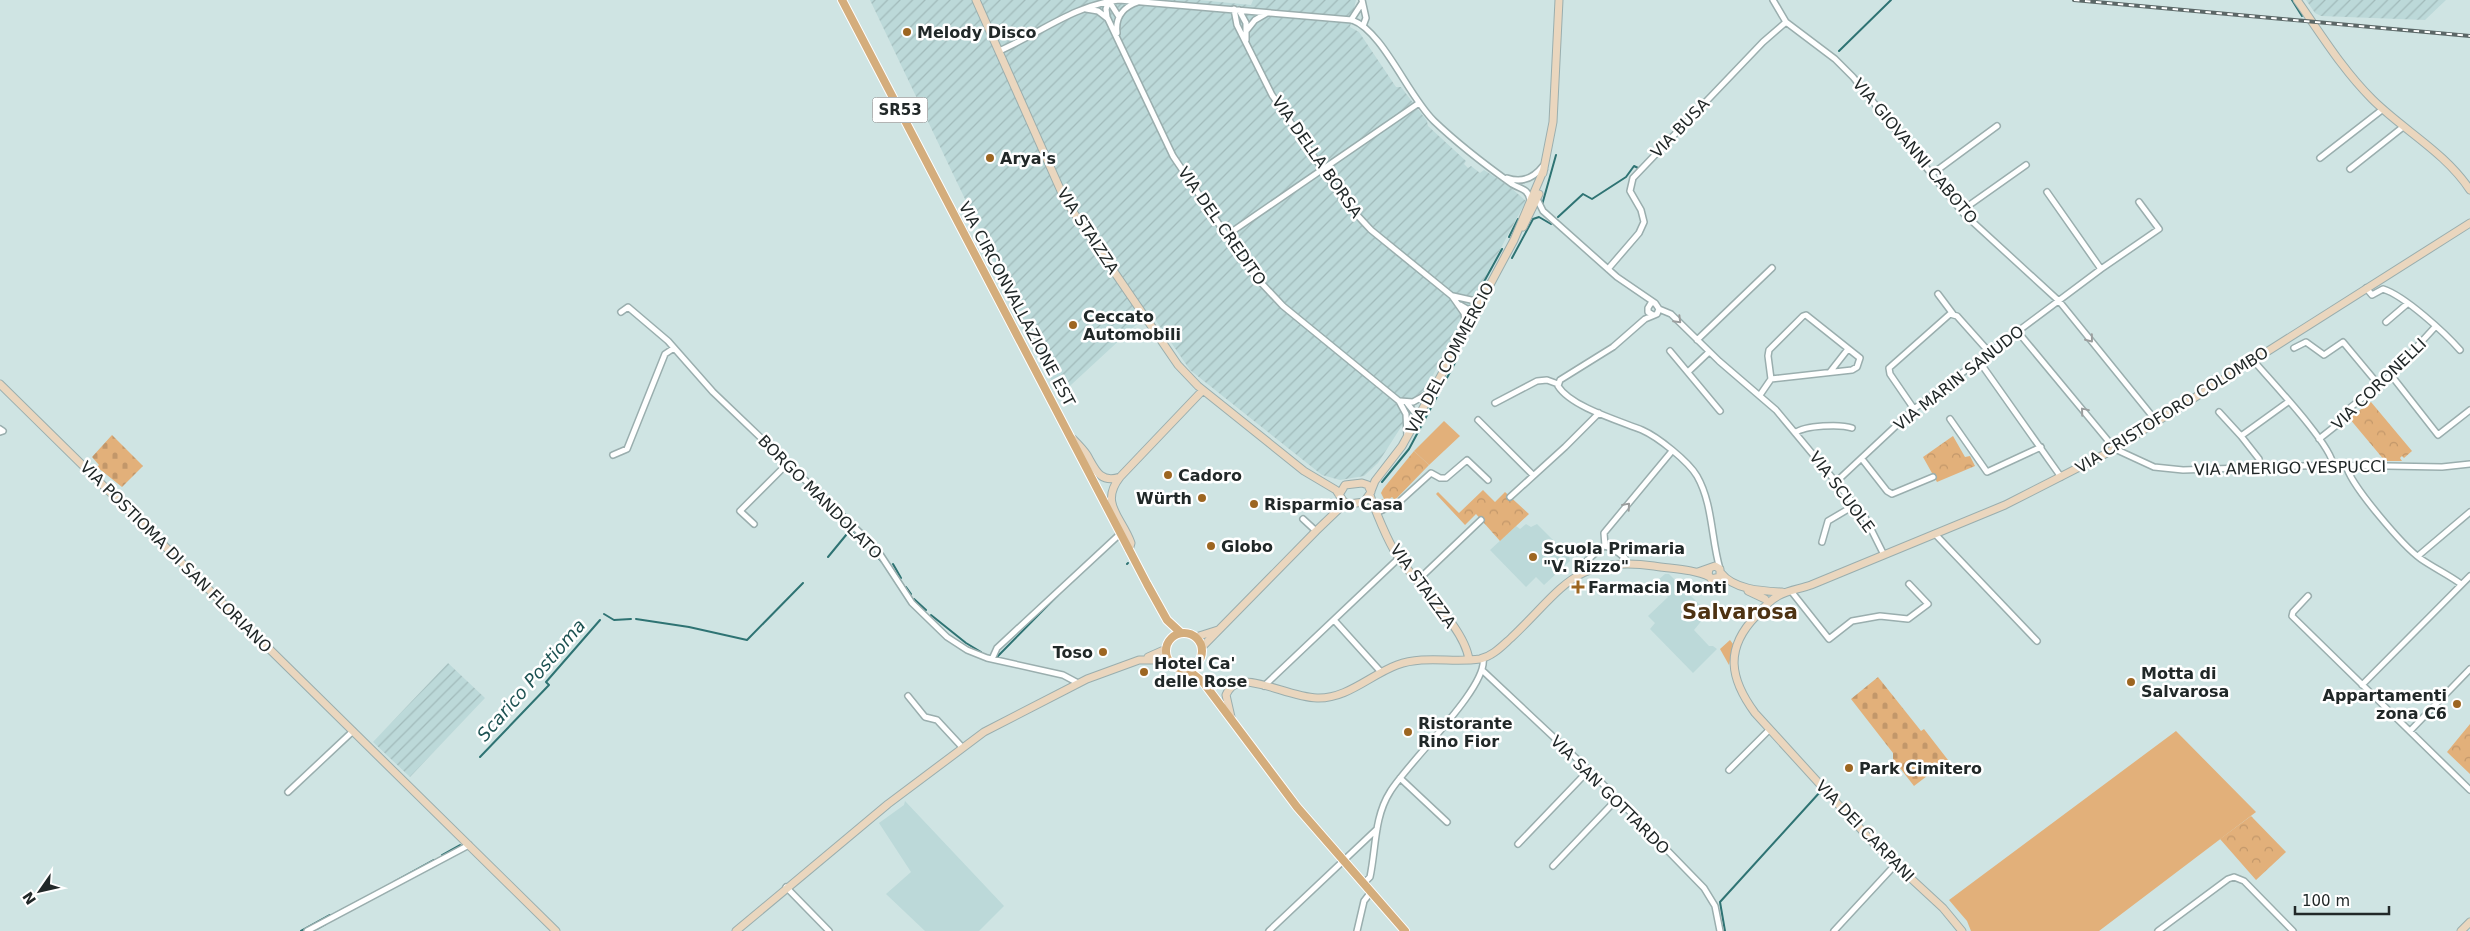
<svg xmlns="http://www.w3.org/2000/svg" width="2470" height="931" viewBox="0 0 2470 931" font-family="'DejaVu Sans',sans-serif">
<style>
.built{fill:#bcd9d9}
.industrial{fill:url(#industrial-furrows)}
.grass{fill:#e2b07a}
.cemetery{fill:url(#cemetery-stones)}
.park{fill:url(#park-crowns)}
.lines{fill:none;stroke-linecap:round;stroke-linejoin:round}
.stream{stroke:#2e7373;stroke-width:2}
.street-casing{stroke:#9aaeae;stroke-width:8}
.secondary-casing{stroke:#9aaeae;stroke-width:9}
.primary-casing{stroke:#fff;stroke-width:10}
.street{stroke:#fff;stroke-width:5}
.secondary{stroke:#ead6be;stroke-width:7}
.primary{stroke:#d4ad7c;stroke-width:8}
.rail-casing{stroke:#5b6767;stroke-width:4}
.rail{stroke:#fff;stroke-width:2;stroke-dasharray:5.5;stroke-linecap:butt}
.oneway{stroke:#9b9e9e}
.poi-dot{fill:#9d6621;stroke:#fff;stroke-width:2}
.labels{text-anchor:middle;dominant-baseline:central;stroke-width:5;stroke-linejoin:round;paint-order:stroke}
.shield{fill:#fff;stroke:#646868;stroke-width:1}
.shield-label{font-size:15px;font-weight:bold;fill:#212828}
.poi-label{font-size:16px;font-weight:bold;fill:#212828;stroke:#fff;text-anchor:start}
.street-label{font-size:16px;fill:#212828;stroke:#fff}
.water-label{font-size:18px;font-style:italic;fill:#1d5252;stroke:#fff}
.district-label{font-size:21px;font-weight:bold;fill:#4d3212;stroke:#fff}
</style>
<defs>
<pattern id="industrial-furrows" width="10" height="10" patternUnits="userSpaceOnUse" patternTransform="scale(1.25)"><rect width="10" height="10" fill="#bcd9d9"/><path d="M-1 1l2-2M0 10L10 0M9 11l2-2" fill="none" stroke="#a1baba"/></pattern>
<pattern id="cemetery-stones" width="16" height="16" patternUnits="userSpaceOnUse" patternTransform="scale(1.25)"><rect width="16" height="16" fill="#e2b07a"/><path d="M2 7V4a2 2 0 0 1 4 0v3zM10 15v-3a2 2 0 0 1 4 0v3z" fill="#c2976a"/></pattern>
<pattern id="park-crowns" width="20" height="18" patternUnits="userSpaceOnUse" patternTransform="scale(1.25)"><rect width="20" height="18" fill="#e2b07a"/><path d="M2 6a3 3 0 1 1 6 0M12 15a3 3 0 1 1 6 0" fill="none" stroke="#c2976a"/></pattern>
</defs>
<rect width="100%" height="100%" fill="#cfe4e3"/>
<!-- built -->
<path class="built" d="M 1526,524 L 1531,527 L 1537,524 L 1569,556 L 1570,561 L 1544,585 L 1536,577 L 1526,587 L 1490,550 L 1516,526 L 1520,529 Z
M 1665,574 L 1669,574 L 1708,613 L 1694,630 L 1709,646 L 1713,646 L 1717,649 L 1693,673 L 1650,629 L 1655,623 L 1648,616 L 1668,597 L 1658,586 L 1658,580 Z
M 905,801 L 1004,906 L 979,931 L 925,931 L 886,894 L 911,872 L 879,823 L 904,805 Z"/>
<!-- industrial -->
<path class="industrial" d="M 870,0 L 1199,0 L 1251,5 L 1253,0 L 1356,0 L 1350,27 L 1359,32 L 1396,87 L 1401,87 L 1427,121 L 1428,126 L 1466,161 L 1464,164 L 1468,168 L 1471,166 L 1480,173 L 1484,170 L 1510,187 L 1526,201 L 1426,388 L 1378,463 L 1364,476 L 1340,480 L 1322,475 L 1190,370 L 1150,312 L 1059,396 Z
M 2306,0 L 2446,0 L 2425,20 L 2321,16 L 2315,13 Z
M 448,663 L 485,698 L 410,777 L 373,742 Z"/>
<!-- grass -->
<path class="grass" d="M 1444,421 L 1460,436 L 1429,465 L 1414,451 Z
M 1730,640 L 1733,644 L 1729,665 L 1720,649 Z
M 2176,731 L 2256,812 L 2099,931 L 1971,931 L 1967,921 L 1949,900 Z"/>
<!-- cemetery -->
<path class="cemetery" d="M 112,435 L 143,466 L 122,487 L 97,467 L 99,465 L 92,457 Z
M 1878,677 L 1921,731 L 1924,729 L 1948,760 L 1914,786 L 1893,759 L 1893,753 L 1851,699 Z"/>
<!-- park -->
<path class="park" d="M 2371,402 L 2412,451 L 2404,458 L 2402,456 L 2400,458 L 2402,461 L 2385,461 L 2349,418 Z
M 1953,436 L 1965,457 L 1970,456 L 1975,466 L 1937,482 L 1923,457 Z
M 1414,451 L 1429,465 L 1395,500 L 1392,497 L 1385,502 L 1380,500 L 1384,499 L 1381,493 L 1383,489 Z
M 1483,490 L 1495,502 L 1505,492 L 1529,514 L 1500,541 L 1476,514 L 1465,525 L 1436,494 L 1438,492 L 1459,513 Z
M 2470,724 L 2470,774 L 2447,752 Z
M 2251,816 L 2286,852 L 2256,880 L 2220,839 Z"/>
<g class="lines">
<!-- stream -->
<path class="stream" d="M 2292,0 L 2302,16
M 1839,51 L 1891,0
M 1542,205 L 1556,155
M 1558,217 L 1583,194 L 1592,199 L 1626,177 L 1634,166 L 1638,168
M 1509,237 L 1518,219
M 1512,258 L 1533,219 L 1539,217 L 1551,224
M 1480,289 L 1502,249
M 1382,482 L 1409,449 L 1457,359
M 875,554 L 882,562
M 828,557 L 851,529 L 870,549
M 893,564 L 901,578
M 1127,564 L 1128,563
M 906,587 L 911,594
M 914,599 L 926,610
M 604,614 L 614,620 L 631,619
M 931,615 L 966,643 L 981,652
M 636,619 L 689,627 L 747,640 L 803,583
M 997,657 L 1058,595
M 480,757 L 549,685 L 546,682 L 600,620
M 442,855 L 460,845
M 394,882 L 434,860
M 336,913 L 374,893
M 317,929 L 326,924
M 301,931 L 330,915
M 1725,931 L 1720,902 L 1820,792"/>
<defs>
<path id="street" d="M 1362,0 L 1366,18 L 1363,26
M 1109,1 L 1106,9 L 1107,17 L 1173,156 L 1252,273 L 1283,306 L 1399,401 L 1406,414 L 1407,436
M 1109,1 L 1119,17
M 1086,9 L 1098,11 L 1107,18
M 1234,9 L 1237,25 L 1272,95 L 1344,201 L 1371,230 L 1452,296 L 1464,313 L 1466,329
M 1239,10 L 1246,23 L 1246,40
M 1351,20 L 1362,3
M 1786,22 L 1835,59 L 1853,77 L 1963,213 L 2059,301 L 2157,422
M 1247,30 L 1255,20 L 1267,13
M 1117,33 C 1115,18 1123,7 1138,2
M 999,51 C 1039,34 1074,5 1119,0 L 1352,20 C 1383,31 1408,96 1434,121 C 1458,144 1484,164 1512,184 C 1520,189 1528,188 1530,200
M 2320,158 L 2383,109
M 2350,169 L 2403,127
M 1932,174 L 1997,126
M 1507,178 C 1521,183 1533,179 1543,166
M 2047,192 L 2101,269
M 1537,199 L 1543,211 L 1617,277 L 1655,303
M 1961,211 L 2026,165
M 1227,235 L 1419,103
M 1608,269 L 1639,233 L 1644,222 L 1641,210 L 1630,191 L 1633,178 L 1763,42 L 1786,22 L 1773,0
M 2366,288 L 2372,295 L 2383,289 C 2405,296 2445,333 2460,350
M 1938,294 L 1953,314
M 1453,296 L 1480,302
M 1460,305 L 1467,309 L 1477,309
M 1659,309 L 1671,314 L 1719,361 L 1776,410 L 1865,517 L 1884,555
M 621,312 L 628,307 L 668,341 L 713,392 L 876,548 L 912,603 L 947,637 L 967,650 L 987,658 L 1063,675 L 1078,683
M 1653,315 L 1648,312 L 1648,308 L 1651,303 L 1655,303 L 1659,309 L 1657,314 L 1645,319 L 1613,347 L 1560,380 L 1558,386 C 1571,407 1620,421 1642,430 C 1658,437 1688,461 1697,476 C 1713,504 1711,539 1720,569
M 2386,322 L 2407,304
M 2018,332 L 2115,449 L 2154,467 L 2183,470 L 2333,465 L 2442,467 L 2470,464
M 1697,340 L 1772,268
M 2294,348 L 2306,342 L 2324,355 L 2343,342 L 2378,384
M 1670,351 L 1720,411
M 2253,360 C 2269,379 2332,445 2333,465
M 1979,361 L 2061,477
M 1689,371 L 1709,352
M 1830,372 L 1848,349
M 2391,375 L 2438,435 L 2470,410
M 1760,395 L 1771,379 L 1768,356 L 1769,350 L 1803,316 L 1806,315 L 1860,358 L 1857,367 L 1852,370 L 1771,379
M 1400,401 L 1413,402 L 1431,392
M 1407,403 L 1418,417
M 1495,403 L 1537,381 L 1547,380 L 1558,384
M 1914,409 L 1890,374 L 1889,368 L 1950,314 L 1957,316 L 1990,353
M 2219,412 L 2241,436 L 2288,402
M 1950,419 L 1987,472 L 2041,447
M 1478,420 L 1533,475
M 0,429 L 3,431 L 0,432
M 1795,433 C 1805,425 1841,424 1852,428
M 2241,436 L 2259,459 L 2261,468
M 2319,439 L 2338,424 L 2351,407 L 2391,375 L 2435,327
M 613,455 L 627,449 L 665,354 L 674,348
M 1862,459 L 1887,491 L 1892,494 L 1933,477
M 2346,465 C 2350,485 2404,547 2421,559 C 2434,568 2449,575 2461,584
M 1836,482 L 1914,409 L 2101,269 L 2159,229 L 2139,202
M 1510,497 L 1565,447 L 1599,413
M 1378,512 L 1398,503 L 1431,473 L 1440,478 L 1446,478 L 1467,460 L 1488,480
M 1303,519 L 1316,531
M 754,524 L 740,511 L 788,463
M 1935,534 L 2037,641
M 1822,542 L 1828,521 L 1855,505
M 1605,546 L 1604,533 L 1672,451
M 2418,556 L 2470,512
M 1578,575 L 1579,568 L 1603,546 C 1611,546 1619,553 1625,558 L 1625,562
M 1417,581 L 1481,520
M 1791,591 L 1829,639 L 1852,621 L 1880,616 L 1908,619 L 1928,604 L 1909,584
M 2308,596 L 2293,612 L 2292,616 L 2470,790
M 1334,620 L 1381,672
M 992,659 L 997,648 L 1121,533
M 1482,670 L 1594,775 L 1704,888 L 1715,906 L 1720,931
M 2362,685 L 2470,576
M 1264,686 L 1399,558
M 908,696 L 925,717 L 937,720 L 962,747
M 2410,731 L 2470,669
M 1729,770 L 1769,730
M 1400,778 L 1447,822
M 288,792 L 353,731
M 1518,844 L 1588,771
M 1553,866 L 1616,800
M 1364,883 L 1370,877 C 1376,849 1374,817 1390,792 C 1407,763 1489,687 1483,658
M 786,887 L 829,931
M 307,931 L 469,845
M 1269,931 L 1377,829
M 1357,931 L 1364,901 L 1371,892
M 1834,931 L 1895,865
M 2158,931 L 2228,879 L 2234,877 L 2244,881 L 2293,931"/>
<path id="secondary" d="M 976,0 L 1065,200 L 1178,365 L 1198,386 L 1304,471 L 1336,490 L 1344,502 L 1349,504 L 1364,502 L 1371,492 L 1368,485 L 1362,483 L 1345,485 L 1339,495
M 2297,0 C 2321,34 2342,69 2372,99 C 2403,130 2445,152 2470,190
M 1543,173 L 1553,122 L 1559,0
M 1523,227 L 1539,194
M 0,384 L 556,931
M 1073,439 C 1078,444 1083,449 1087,455 C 1095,469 1100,484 1120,477
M 1371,491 L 1375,481 L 1402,446 L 1448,363 L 1514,240 L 1544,169
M 1370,495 C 1375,510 1388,542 1397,555 C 1415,583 1465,627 1469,660
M 1129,550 L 1131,543 C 1122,517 1099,504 1120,477 L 1203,390
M 1698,572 L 1715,566 L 1720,569 L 1720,577 L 1711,579 L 1708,574 L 1709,569
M 1721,573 C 1734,590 1763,591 1782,592
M 1748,591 L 1765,599
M 1196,637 L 1218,630
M 1202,647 L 1316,531 L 1341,507 L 1348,504
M 1148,657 L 1166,649
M 1231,717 L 1226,695 C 1229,688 1235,683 1243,682 C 1263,681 1293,697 1317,698 C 1347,699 1370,675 1397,665 C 1424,655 1452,663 1480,659 C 1493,656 1502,646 1511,638 C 1563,589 1574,555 1654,566 C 1673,569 1693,569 1710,577
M 736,931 L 888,804 L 984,732 L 1087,679 L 1139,660 L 1168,660
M 1962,931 L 1943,908 L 1878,848 L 1755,713 C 1730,679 1724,649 1756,616 C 1762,609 1770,600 1778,596 C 1788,590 1800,589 1811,585 L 2005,505 L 2109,452 L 2470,223
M 2461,931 L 2470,922"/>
<path id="primary" d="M 842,0 L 1147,584 L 1167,620 L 1181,633
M1166 651a18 18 0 1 1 36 0a18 18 0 1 1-36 0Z
M 1187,669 L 1203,682 L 1297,807 L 1405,931"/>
</defs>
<!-- street casing -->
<use href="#street" class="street-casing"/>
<!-- secondary casing -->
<use href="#secondary" class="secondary-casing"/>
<!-- primary casing -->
<use href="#primary" class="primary-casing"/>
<!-- street -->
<use href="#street" class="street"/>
<!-- secondary -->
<use href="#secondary" class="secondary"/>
<!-- primary -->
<use href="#primary" class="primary"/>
<defs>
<path id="rail" d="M 2074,0 L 2470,36"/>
</defs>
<!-- rail casing -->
<use href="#rail" class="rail-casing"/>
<!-- rail -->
<use href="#rail" class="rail"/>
</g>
<!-- one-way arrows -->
<defs><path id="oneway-chevron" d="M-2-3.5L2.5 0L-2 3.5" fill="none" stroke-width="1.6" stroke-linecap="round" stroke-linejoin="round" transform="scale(1.25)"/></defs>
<g class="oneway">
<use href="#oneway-chevron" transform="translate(1678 320) rotate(45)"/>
<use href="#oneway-chevron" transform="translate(2090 339) rotate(51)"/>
<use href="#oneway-chevron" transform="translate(2084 411) rotate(-130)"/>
<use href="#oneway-chevron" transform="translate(1627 506) rotate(-49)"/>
</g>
<!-- markers -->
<g class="poi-dot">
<circle cx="907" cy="32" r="5"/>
<circle cx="990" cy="158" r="5"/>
<circle cx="1073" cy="325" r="5"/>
<circle cx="1168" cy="475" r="5"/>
<circle cx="1202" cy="498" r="5"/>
<circle cx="1254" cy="504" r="5"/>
<circle cx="1211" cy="546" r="5"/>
<circle cx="1533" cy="557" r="5"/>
<path d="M1575.5 579.5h5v5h5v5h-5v5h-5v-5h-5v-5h5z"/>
<circle cx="1103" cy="652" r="5"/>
<circle cx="1144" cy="672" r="5"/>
<circle cx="2131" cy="682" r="5"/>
<circle cx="2457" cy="704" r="5"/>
<circle cx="1408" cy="732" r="5"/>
<circle cx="1849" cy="768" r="5"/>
</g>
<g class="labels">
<!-- shield labels -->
<rect class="shield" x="872.5" y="97.5" width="55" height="25" rx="4"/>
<g class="shield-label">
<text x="900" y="110">SR53</text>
</g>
<!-- poi labels -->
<g class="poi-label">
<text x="917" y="32">Melody Disco</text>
<text x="1000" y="158">Arya's</text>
<text x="1083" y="316">Ceccato<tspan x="1083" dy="18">Automobili</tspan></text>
<text x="1178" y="475">Cadoro</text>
<text x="1192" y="498" text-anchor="end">Würth</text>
<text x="1264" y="504">Risparmio Casa</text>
<text x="1221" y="546">Globo</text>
<text x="1543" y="548">Scuola Primaria<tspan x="1543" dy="18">"V. Rizzo"</tspan></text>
<text x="1588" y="587">Farmacia Monti</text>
<text x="1093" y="652" text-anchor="end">Toso</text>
<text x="1154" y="663">Hotel Ca'<tspan x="1154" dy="18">delle Rose</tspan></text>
<text x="2141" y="673">Motta di<tspan x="2141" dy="18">Salvarosa</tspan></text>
<text x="2447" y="695" text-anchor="end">Appartamenti<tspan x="2447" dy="18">zona C6</tspan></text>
<text x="1418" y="723">Ristorante<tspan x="1418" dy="18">Rino Fior</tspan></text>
<text x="1859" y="768">Park Cimitero</text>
</g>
<!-- street labels -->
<g class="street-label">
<text transform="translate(1680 128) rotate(-46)">VIA BUSA</text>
<text transform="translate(1915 151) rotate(50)">VIA GIOVANNI CABOTO</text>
<text transform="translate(1317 157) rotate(55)">VIA DELLA BORSA</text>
<text transform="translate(1222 226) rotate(55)">VIA DEL CREDITO</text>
<text transform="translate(1088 231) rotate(57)">VIA STAIZZA</text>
<text transform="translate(1017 304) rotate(62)">VIA CIRCONVALLAZIONE EST</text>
<text transform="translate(1450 358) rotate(-62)">VIA DEL COMMERCIO</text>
<text transform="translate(1959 378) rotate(-38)">VIA MARIN SANUDO</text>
<text transform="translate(2379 384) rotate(-44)">VIA CORONELLI</text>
<text transform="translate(2172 410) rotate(-32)">VIA CRISTOFORO COLOMBO</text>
<text transform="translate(2290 468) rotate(-1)">VIA AMERIGO VESPUCCI</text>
<text transform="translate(1842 492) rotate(53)">VIA SCUOLE</text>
<text transform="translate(820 497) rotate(45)">BORGO MANDOLATO</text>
<text transform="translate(176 557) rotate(45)">VIA POSTIOMA DI SAN FLORIANO</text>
<text transform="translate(1423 586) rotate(54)">VIA STAIZZA</text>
<text transform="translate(1610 795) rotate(45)">VIA SAN GOTTARDO</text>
<text transform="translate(1865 831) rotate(46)">VIA DEI CARPANI</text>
</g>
<!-- water labels -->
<g class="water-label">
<text transform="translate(531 680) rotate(-49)">Scarico Postioma</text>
</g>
<!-- district labels -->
<g class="district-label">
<text x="1740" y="612">Salvarosa</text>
</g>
</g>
<!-- north arrow -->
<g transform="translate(40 891) rotate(236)" stroke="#ffffff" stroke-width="4" paint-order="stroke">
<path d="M0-4L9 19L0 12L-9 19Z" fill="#212828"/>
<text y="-8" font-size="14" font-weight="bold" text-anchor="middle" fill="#212828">N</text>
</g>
<!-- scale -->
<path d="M2295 906v8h94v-8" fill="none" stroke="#212828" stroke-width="2.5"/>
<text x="2302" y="906" font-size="15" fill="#212828" stroke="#ffffff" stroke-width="4" paint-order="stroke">100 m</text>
</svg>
